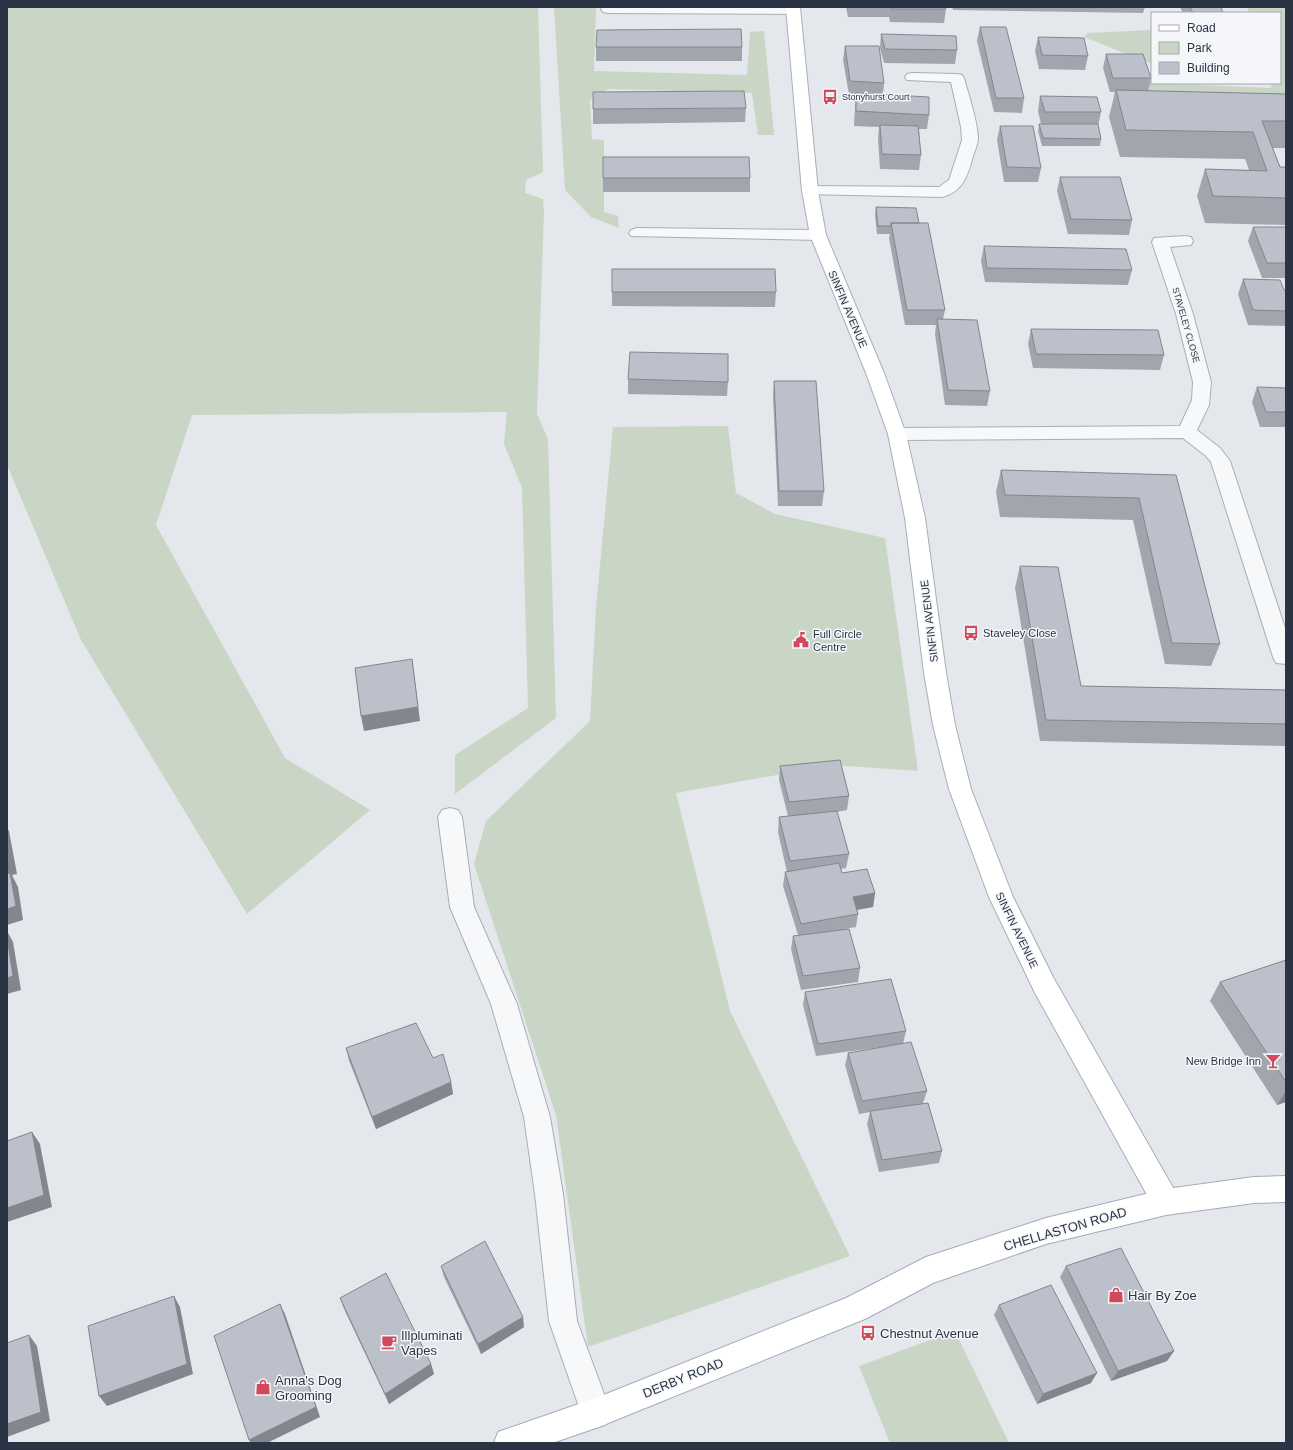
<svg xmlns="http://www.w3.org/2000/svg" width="1293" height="1450" viewBox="0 0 1293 1450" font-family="Arial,sans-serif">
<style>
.green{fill:#c9d6c5}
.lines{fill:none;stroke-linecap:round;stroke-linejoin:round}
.lane-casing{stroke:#a9aeb7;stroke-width:2}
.street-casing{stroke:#a9aeb7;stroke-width:2}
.secondary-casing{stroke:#a9aeb7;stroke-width:2}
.primary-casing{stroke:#a3abb8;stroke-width:2}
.lane{fill:#f7f8fa;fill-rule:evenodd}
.street{fill:#f7f8fa;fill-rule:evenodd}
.secondary{fill:#fff;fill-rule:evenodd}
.primary{fill:#fff;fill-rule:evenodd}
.wall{fill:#a1a5ae}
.shaded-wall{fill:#83868d}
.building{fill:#bbc0ca;stroke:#83868d}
.labels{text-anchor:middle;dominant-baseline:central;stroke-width:3;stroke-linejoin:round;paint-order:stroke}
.far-poi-label{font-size:9px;fill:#2b3445;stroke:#f4f6f9;text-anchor:start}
.far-street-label{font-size:9px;fill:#2b3445;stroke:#f4f6f9}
.street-label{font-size:11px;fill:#2b3445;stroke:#f4f6f9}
.poi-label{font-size:11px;fill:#2b3445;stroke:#f4f6f9;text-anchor:start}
.near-street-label{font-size:13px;fill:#2b3445;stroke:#f4f6f9}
.near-poi-label{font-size:13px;fill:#2b3445;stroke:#f4f6f9;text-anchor:start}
</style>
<rect width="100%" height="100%" fill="#e4e7ec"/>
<!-- green -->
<path class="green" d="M 7,7 L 538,7 L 543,172 L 526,180 L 525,193 L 543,199 L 544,212 L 537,414 L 548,439 L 556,718 L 455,794 L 455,755 L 528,708 L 522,488 L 504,444 L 507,412 L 192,415 L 156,525 L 285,758 L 370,810 L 247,914 L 81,640 L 7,465 Z
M 554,7 L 596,7 L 594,71 L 747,75 L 750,32 L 764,31 L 774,135 L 758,135 L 752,93 L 608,89 L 590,100 L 592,139 L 604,140 L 604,212 L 618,216 L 619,228 L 591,217 L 565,190 Z
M 1247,7 L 1286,7 L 1286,104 L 1151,99 L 1139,68 L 1152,74 L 1152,83 L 1271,88 L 1272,83 L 1280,83 L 1280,13 L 1249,13 Z
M 1152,30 L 1152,64 L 1084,37 L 1088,33 Z
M 728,426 L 736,493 L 775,514 L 885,538 L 918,771 L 833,765 L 676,793 L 730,1011 L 850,1256 L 588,1347 L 556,1115 L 474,864 L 486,821 L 590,721 L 596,608 L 613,427 Z
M 955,1331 L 1009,1443 L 890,1443 L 859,1366 Z"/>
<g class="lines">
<defs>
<path id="lane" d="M 602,7 L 798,7 L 800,10 L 798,13 L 793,14 L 608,13 L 603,12 L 601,9 Z
M 450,808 L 458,810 L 462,817 L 474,907 L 517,1004 L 550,1117 L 563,1194 L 577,1321 L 611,1413 L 607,1424 L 596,1428 L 585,1424 L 549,1321 L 535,1194 L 524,1117 L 491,1004 L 450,907 L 438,817 L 442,810 Z"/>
<path id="street" d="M 912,73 L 957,74 L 962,75 L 964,78 C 969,97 977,118 978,138 C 978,144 975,150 973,156 C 968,175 963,192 942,197 L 804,194 L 802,191 L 804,188 L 810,186 L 939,187 L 949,180 L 962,140 L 961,127 L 951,82 L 907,80 L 905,77 L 907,74 Z
M 637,228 L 818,230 L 824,232 L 826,235 L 824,238 L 818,240 L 631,236 L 629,233 L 631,230 Z
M 1185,236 L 1191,237 L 1193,241 L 1191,245 L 1170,247 L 1193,314 L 1211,382 L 1209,405 L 1197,430 L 1220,448 L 1230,461 L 1286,631 L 1286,664 L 1276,663 L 1273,657 L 1211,462 L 1206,456 L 1183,438 L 897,440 L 890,438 L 888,434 L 890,430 L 897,428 L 1180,426 L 1192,400 L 1193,382 L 1176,314 L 1152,242 L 1154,238 Z"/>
<path id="secondary" d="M 786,7 L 800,7 L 818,191 L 826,235 L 884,373 L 906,434 L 925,518 L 946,673 L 955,725 L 971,789 L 1013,897 L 1053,977 L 1176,1193 L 1180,1202 L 1176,1211 L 1166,1215 L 1156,1211 L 1035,993 L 989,897 L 949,789 L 933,725 L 924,673 L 905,518 L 888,434 L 866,373 L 810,235 L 802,191 Z"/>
<path id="primary" d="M 1286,1176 L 1286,1202 L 1254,1203 L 1166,1215 L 1046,1244 L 933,1283 L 865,1319 L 596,1428 L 552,1443 L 494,1443 L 498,1432 L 596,1398 L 846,1298 L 926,1257 L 1046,1218 L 1166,1189 L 1254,1177 Z"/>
</defs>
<!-- lane casing -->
<use href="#lane" class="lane-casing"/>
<!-- street casing -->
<use href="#street" class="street-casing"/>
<!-- secondary casing -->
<use href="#secondary" class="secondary-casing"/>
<!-- primary casing -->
<use href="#primary" class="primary-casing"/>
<!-- lane -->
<use href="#lane" class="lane"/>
<!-- street -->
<use href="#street" class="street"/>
<!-- secondary -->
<use href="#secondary" class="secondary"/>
<!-- primary -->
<use href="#primary" class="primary"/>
</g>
<!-- wall -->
<path class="wall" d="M 846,7 L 946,7 L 946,9 L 944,23 L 890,22 L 889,17 L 848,17 Z
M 952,7 L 1145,7 L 1143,13 L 953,10 Z
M 1180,7 L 1221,7 L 1223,13 L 1183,13 Z
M 980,27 L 1024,98 L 1022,113 L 994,112 L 977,41 Z
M 881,34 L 957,50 L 955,64 L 884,63 L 880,48 Z
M 1038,37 L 1088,56 L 1085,70 L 1039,69 L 1035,51 Z
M 845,46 L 884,83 L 883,94 L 929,115 L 927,129 L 919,129 L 921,155 L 919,170 L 880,169 L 878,139 L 879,127 L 854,126 L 855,107 L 856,96 L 849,95 L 843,60 Z
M 596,47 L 742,47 L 742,61 L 596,61 Z
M 1106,54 L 1151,78 L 1148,91 L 1286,94 L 1286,148 L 1273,148 L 1280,167 L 1286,167 L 1286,225 L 1205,223 L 1197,196 L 1205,169 L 1249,170 L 1245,159 L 1120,157 L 1109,117 L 1115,92 L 1110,92 L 1103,68 Z
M 1040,96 L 1101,112 L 1098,126 L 1101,139 L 1100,146 L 1042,146 L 1038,131 L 1039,124 L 1041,124 L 1038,111 Z
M 746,108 L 745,122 L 593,124 L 593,109 Z
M 1000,126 L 1041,168 L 1038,182 L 1004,182 L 997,140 Z
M 1060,177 L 1132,220 L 1129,235 L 1068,234 L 1057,191 Z
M 603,178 L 750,178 L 750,192 L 603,192 Z
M 876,207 L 919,223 L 945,310 L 943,319 L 990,391 L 987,406 L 945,405 L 935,334 L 936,325 L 905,325 L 889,238 L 890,234 L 877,234 L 875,215 Z
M 1253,227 L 1286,227 L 1286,278 L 1262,278 L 1248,241 Z
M 984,246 L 1132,270 L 1128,285 L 985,282 L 981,261 Z
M 1243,279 L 1286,290 L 1286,326 L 1248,325 L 1238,294 Z
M 612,292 L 776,292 L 775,307 L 612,306 Z
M 1031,329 L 1164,355 L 1160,370 L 1033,368 L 1028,344 Z
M 628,379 L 728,382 L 727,396 L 628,394 Z
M 774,381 L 824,491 L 822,506 L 778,506 L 773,396 Z
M 1257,387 L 1286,388 L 1286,427 L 1260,427 L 1252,402 Z
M 1001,470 L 1176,475 L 1220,644 L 1211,666 L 1165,664 L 1133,520 L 1000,517 L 996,492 Z
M 1020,566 L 1081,686 L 1286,690 L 1286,746 L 1040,741 L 1015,588 Z
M 780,766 L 849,796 L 847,810 L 837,812 L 849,854 L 846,868 L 841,869 L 842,873 L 875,893 L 873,907 L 857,910 L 858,914 L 856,927 L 845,929 L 860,968 L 858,982 L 801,990 L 791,949 L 793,936 L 798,935 L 783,886 L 785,872 L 787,872 L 778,832 L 779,817 L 788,816 L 779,780 Z
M 1286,960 L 1286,1102 L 1277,1105 L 1210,1001 L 1220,982 Z
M 805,992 L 906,1031 L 903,1044 L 816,1056 L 803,1005 Z
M 346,1048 L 433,1058 L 451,1082 L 453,1094 L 376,1129 L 349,1061 Z
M 848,1053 L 927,1091 L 923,1103 L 942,1151 L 939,1163 L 879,1172 L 867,1124 L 870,1112 L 859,1114 L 845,1065 Z
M 441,1266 L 524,1327 L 481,1354 L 444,1277 Z
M 1066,1266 L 1174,1351 L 1167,1361 L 1111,1381 L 1060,1277 Z
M 340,1298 L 431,1364 L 434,1374 L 389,1404 L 344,1309 Z
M 999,1305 L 1091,1383 L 1037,1404 L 994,1315 Z"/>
<!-- shaded-wall -->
<path class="shaded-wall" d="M 412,659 L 414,673 L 420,721 L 364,731 L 361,716 Z
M 7,828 L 9,831 L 17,874 L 12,875 L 18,887 L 23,920 L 7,925 Z
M 875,893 L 873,907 L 850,911 L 853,897 Z
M 7,931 L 13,942 L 21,990 L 7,994 Z
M 451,1082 L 453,1094 L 376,1129 L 372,1117 Z
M 1286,1091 L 1286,1102 L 1277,1105 Z
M 32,1132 L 40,1144 L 52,1207 L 7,1222 L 7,1208 Z
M 174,1296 L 180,1307 L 193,1374 L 107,1406 L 99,1396 Z
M 280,1304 L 285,1314 L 320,1417 L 267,1443 L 251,1443 L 249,1440 Z
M 523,1317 L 524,1327 L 481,1354 L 478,1344 Z
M 29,1335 L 37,1346 L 50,1421 L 7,1437 L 7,1424 Z
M 1174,1351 L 1167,1361 L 1111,1381 L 1118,1371 Z
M 431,1364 L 434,1374 L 389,1404 L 385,1394 Z
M 1097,1373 L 1091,1383 L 1037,1404 L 1043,1394 Z"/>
<!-- building -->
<path class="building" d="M 891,7 L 946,7 L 946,9 L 891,9 Z
M 1190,7 L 1221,7 L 1223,13 L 1193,13 Z
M 980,27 L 1006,27 L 1024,98 L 996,98 Z
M 741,29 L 742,47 L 596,47 L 597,30 Z
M 881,34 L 956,36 L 957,50 L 885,49 Z
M 1038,37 L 1084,38 L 1088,56 L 1042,55 Z
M 845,46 L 879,46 L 884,83 L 850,81 Z
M 1106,54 L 1143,54 L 1151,78 L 1113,78 Z
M 1116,90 L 1286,94 L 1286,121 L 1262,121 L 1280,167 L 1286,167 L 1286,198 L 1213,196 L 1205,169 L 1267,171 L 1253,132 L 1126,130 Z
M 744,91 L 746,108 L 593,109 L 593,92 Z
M 856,93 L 929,97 L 929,115 L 856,111 Z
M 1040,96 L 1097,97 L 1101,112 L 1045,112 Z
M 1039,124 L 1098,124 L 1101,139 L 1043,138 Z
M 880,125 L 918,126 L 921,155 L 882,154 Z
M 1000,126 L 1033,126 L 1041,168 L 1007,167 Z
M 603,157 L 749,157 L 750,178 L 603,178 Z
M 1060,177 L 1120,177 L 1132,220 L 1071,219 Z
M 876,207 L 916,208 L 919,223 L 891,223 L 891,226 L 878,226 Z
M 891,223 L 928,223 L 945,310 L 907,310 Z
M 1253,227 L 1286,227 L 1286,263 L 1267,263 Z
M 984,246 L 1126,249 L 1132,270 L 987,268 Z
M 612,269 L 775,269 L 776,292 L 612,292 Z
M 1243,279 L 1280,280 L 1284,290 L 1286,290 L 1286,311 L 1253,310 Z
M 937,319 L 977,320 L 990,391 L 948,390 Z
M 1031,329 L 1158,330 L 1164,355 L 1036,354 Z
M 630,352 L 728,354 L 728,382 L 628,379 Z
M 774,381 L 816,381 L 824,491 L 779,491 Z
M 1257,387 L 1286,388 L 1286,412 L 1266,412 Z
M 1001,470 L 1176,475 L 1220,644 L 1172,643 L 1139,498 L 1005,495 Z
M 1020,566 L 1058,567 L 1081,686 L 1286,690 L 1286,724 L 1046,720 Z
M 412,659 L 418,707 L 361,716 L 355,668 Z
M 840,760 L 849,796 L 789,802 L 780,766 Z
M 837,811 L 849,854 L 790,861 L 779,817 Z
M 7,847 L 9,860 L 7,860 Z
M 839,863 L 842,873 L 867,869 L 875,893 L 853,897 L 858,914 L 801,924 L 785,872 Z
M 10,873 L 16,906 L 7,909 L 7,874 Z
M 849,929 L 860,968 L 803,976 L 793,936 Z
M 7,937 L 13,976 L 7,978 Z
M 1286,960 L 1286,1082 L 1220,982 Z
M 891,979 L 906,1031 L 818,1044 L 805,992 Z
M 416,1023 L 433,1058 L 443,1054 L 451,1082 L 372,1117 L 346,1048 Z
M 911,1042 L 927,1091 L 862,1101 L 848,1053 Z
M 928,1103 L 942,1151 L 882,1160 L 870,1111 Z
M 32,1132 L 44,1195 L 7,1208 L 7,1141 Z
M 485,1241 L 523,1317 L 478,1344 L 441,1266 Z
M 1121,1248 L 1174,1351 L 1118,1371 L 1066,1266 Z
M 386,1273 L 431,1364 L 385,1394 L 340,1298 Z
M 1051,1285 L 1097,1373 L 1043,1394 L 999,1305 Z
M 174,1296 L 187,1364 L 99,1396 L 88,1326 Z
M 280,1304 L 316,1407 L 249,1440 L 214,1336 Z
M 29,1335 L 41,1412 L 7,1424 L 7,1343 Z"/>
<!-- icons -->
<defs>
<symbol id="bus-bare" viewBox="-9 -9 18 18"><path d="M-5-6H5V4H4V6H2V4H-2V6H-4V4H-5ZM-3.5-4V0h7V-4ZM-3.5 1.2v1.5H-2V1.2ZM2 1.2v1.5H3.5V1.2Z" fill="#d1495b" stroke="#f4f6f9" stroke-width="2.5" paint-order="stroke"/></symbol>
<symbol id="civic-bare" viewBox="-9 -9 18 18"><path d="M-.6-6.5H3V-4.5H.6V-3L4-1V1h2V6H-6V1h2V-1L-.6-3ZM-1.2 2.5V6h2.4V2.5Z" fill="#d1495b" stroke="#f4f6f9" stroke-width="2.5" paint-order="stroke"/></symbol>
<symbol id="bar-bare" viewBox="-9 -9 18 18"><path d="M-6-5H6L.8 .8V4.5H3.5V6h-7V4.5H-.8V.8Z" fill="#d1495b" stroke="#f4f6f9" stroke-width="2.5" paint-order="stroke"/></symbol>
<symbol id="shop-bare" viewBox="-9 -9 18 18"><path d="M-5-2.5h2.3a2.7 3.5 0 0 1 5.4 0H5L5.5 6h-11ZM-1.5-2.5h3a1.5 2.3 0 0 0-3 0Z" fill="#d1495b" stroke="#f4f6f9" stroke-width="2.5" paint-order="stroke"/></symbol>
<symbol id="cafe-bare" viewBox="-9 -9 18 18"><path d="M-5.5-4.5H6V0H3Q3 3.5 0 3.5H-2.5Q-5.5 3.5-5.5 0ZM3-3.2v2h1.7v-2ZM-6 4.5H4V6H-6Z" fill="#d1495b" stroke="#f4f6f9" stroke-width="2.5" paint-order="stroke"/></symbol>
</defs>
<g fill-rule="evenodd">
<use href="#bus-bare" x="819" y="86" width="22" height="22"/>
<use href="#bus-bare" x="960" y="622" width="22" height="22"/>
<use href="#civic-bare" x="790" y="629" width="22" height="22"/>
<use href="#bar-bare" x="1262" y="1050" width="22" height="22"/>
<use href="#shop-bare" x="1105" y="1284" width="22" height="22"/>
<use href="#bus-bare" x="857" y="1322" width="22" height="22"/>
<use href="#cafe-bare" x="378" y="1331" width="22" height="22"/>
<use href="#shop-bare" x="252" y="1376" width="22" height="22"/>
</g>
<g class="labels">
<!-- far-poi labels -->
<g class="far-poi-label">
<text x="842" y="97">Stonyhurst Court</text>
</g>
<!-- far-street labels -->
<g class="far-street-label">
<text transform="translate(1186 325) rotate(74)">STAVELEY CLOSE</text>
</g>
<!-- street labels -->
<g class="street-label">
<text transform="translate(848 309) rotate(67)">SINFIN AVENUE</text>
<text transform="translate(929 621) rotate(-97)">SINFIN AVENUE</text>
<text transform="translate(1017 930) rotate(64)">SINFIN AVENUE</text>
</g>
<!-- poi labels -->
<g class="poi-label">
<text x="983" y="633">Staveley Close</text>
<text x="813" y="634">Full Circle<tspan x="813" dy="13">Centre</tspan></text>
<text x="1261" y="1061" text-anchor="end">New Bridge Inn</text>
</g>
<!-- near-street labels -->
<g class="near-street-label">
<text transform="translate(1065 1229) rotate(-16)">CHELLASTON ROAD</text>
<text transform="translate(683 1378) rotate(-22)">DERBY ROAD</text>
</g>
<!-- near-poi labels -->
<g class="near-poi-label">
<text x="1128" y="1295">Hair By Zoe</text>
<text x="880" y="1333">Chestnut Avenue</text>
<text x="401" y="1335">Illpluminati<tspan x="401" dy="15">Vapes</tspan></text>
<text x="275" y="1380">Anna's Dog<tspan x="275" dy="15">Grooming</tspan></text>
</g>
</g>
<!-- border -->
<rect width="1293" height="1450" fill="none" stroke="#2b3445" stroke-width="16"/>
<!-- legend -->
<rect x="1151" y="12" width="130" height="72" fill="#f4f6f9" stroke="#a4a8b1"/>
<rect x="1159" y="25" width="20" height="6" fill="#ffffff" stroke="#a4a8b1"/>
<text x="1187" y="32" font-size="12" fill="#2b3445">Road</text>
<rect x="1159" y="42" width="20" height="12" fill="#c9d6c5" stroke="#a4a8b1"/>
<text x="1187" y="52" font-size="12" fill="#2b3445">Park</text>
<rect x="1159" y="62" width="20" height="12" fill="#bbc0ca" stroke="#a4a8b1"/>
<text x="1187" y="72" font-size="12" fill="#2b3445">Building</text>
</svg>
